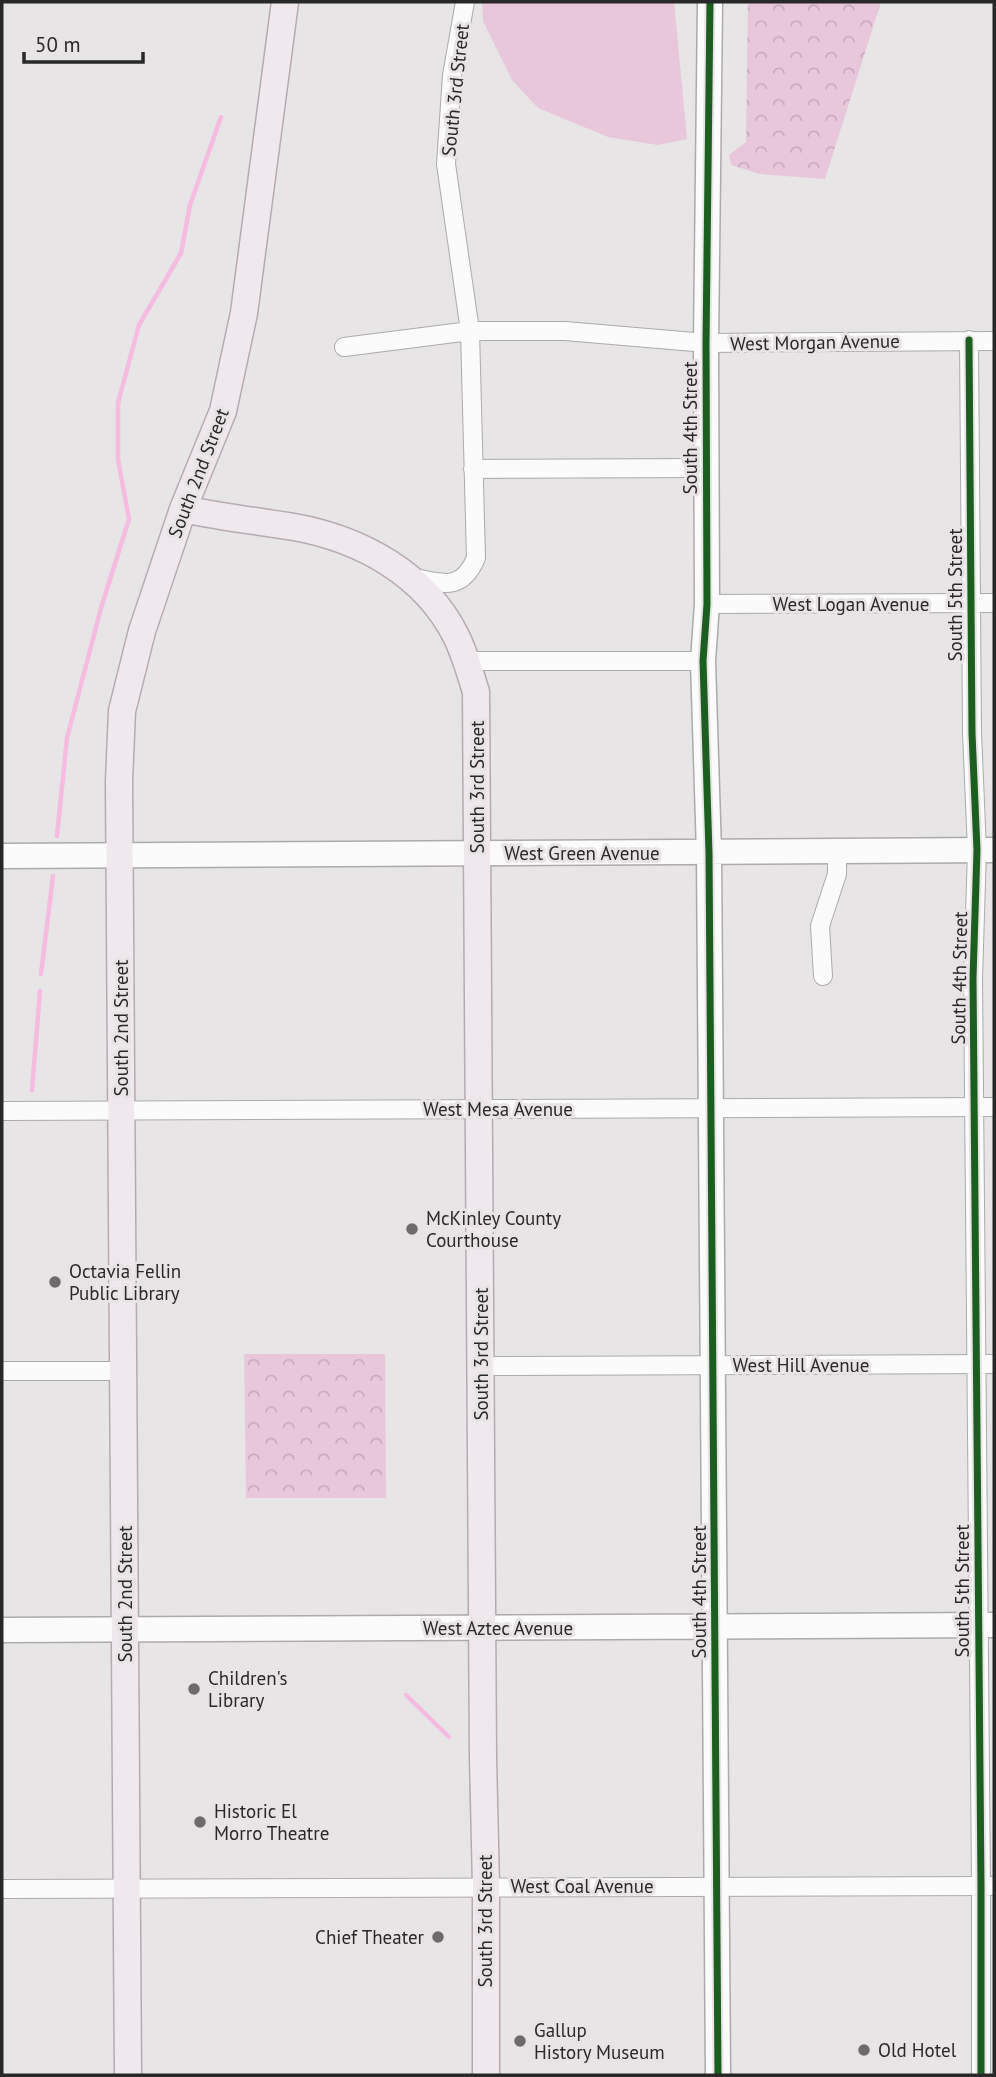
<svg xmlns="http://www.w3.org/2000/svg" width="996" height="2077" viewBox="0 0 996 2077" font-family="'PT Sans',sans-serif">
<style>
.park{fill:url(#park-crowns)}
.garden{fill:#e8c7db}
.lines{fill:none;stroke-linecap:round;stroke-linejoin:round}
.stream{stroke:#f5bbe0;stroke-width:4.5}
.street-casing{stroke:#acaaab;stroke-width:20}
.secondary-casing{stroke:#acaaab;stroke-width:27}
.primary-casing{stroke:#b6aab1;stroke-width:29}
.street{stroke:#fbfbfb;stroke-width:18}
.secondary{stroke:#fbfbfb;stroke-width:24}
.primary{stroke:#efe9ed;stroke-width:26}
.cycleway-casing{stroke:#e8e4e6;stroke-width:11}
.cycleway{stroke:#1b5e20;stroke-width:7}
.poi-dot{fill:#6c6a6a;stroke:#e8e4e6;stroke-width:2.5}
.labels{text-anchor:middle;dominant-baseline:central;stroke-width:6;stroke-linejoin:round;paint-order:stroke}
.street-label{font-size:19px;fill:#292828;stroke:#e8e4e6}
.poi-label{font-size:19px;fill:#292828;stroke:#e8e4e6;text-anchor:start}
</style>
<defs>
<pattern id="park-crowns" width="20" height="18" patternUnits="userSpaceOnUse" patternTransform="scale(1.75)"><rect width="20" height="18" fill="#e8c7db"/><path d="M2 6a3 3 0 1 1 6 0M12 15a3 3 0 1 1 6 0" fill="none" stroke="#c7abbc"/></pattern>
</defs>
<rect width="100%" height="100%" fill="#e7e5e6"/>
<!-- park -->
<path class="park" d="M 748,2 L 881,2 L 825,179 L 760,174 L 731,165 L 729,155 L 746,142 Z
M 244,1354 L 385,1354 L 386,1498 L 246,1498 Z"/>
<!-- garden -->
<path class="garden" d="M 482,2 L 674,2 L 687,139 L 658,145 L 608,137 L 538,108 L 512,80 L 483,21 Z"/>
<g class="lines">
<!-- stream -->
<path class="stream" d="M 57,836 L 67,738 L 101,608 L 129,519 L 118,460 L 118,403 L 139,325 L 181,253 L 190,205 L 221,117
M 41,974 L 53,876
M 32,1090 L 40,991
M 406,1695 L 449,1737"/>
<defs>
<path id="street" d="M 969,340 L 972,733 L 977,850 L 973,978 L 981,1886 L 981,2075
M 344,347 L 470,331 L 565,331 L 706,343 L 994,341
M 473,469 L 706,468
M 410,577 C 441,583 461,593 476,558 L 470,331 L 446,164 L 452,75 L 465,2
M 707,604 L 994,603
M 467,661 L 703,661
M 823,976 L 820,926 L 837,874 L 837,852
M 2,1111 L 994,1107
M 481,1366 L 994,1364
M 2,1371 L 123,1371
M 2,1889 L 994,1886"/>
<path id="secondary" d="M 710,2 L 706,343 L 707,604 L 703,661 L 709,853 L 718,2075
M 2,856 L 994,850
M 2,1630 L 994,1625"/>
<path id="primary" d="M 183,509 C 220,517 257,521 294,527 C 361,539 425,574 456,636 C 465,654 470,673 476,692 L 483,1758 L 486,1886 L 486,2075
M 128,2075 L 119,781 L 122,711 L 142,631 L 183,509 L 223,411 L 244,313 L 285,2"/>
</defs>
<!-- street casing -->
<use href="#street" class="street-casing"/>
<!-- secondary casing -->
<use href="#secondary" class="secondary-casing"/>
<!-- primary casing -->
<use href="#primary" class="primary-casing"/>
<!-- street -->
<use href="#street" class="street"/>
<!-- secondary -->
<use href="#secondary" class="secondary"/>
<!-- primary -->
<use href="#primary" class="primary"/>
<defs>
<path id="cycleway" d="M 710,2 L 706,343 L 707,604 L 703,661 L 709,853 L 718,2075
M 969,340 L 972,733 L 977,850 L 973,978 L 981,1886 L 981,2075"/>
</defs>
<!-- cycleway casing -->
<use href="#cycleway" class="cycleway-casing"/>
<!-- cycleway -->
<use href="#cycleway" class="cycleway"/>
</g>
<!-- markers -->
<g class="poi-dot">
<circle cx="412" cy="1229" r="7"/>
<circle cx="55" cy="1282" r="7"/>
<circle cx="194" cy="1689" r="7"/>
<circle cx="200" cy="1822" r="7"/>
<circle cx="438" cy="1937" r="7"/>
<circle cx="520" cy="2041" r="7"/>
<circle cx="864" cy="2050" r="7"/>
</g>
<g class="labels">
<!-- street labels -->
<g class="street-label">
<text transform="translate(455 90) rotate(-84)">South 3rd Street</text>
<text transform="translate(815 342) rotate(-1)">West Morgan Avenue</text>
<text transform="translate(690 428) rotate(-90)">South 4th Street</text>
<text transform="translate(198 473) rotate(-69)">South 2nd Street</text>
<text transform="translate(955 595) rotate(-90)">South 5th Street</text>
<text x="851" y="604">West Logan Avenue</text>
<text transform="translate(477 787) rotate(-90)">South 3rd Street</text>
<text x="582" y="853">West Green Avenue</text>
<text transform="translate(959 978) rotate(-89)">South 4th Street</text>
<text transform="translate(121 1028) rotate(-90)">South 2nd Street</text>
<text x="498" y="1109">West Mesa Avenue</text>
<text transform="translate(481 1354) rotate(-90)">South 3rd Street</text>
<text x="801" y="1365">West Hill Avenue</text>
<text transform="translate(962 1591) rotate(-90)">South 5th Street</text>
<text transform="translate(699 1592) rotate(-90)">South 4th Street</text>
<text transform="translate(125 1594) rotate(-90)">South 2nd Street</text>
<text x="498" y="1628">West Aztec Avenue</text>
<text x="582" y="1886">West Coal Avenue</text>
<text transform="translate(485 1921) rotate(-90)">South 3rd Street</text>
</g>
<!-- poi labels -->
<g class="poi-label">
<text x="426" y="1218">McKinley County<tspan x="426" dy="22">Courthouse</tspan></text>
<text x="69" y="1271">Octavia Fellin<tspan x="69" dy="22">Public Library</tspan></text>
<text x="208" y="1678">Children's<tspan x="208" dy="22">Library</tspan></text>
<text x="214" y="1811">Historic El<tspan x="214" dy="22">Morro Theatre</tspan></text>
<text x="424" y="1937" text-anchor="end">Chief Theater</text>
<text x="534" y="2030">Gallup<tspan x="534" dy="22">History Museum</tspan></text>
<text x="878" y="2050">Old Hotel</text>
</g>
</g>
<!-- border -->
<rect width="996" height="2077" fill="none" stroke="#292828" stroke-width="7"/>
<!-- scale -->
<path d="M24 52v10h119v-10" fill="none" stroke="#292828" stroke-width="3.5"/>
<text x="35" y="52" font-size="21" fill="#292828" stroke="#e8e4e6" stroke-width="5" paint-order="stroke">50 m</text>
</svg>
